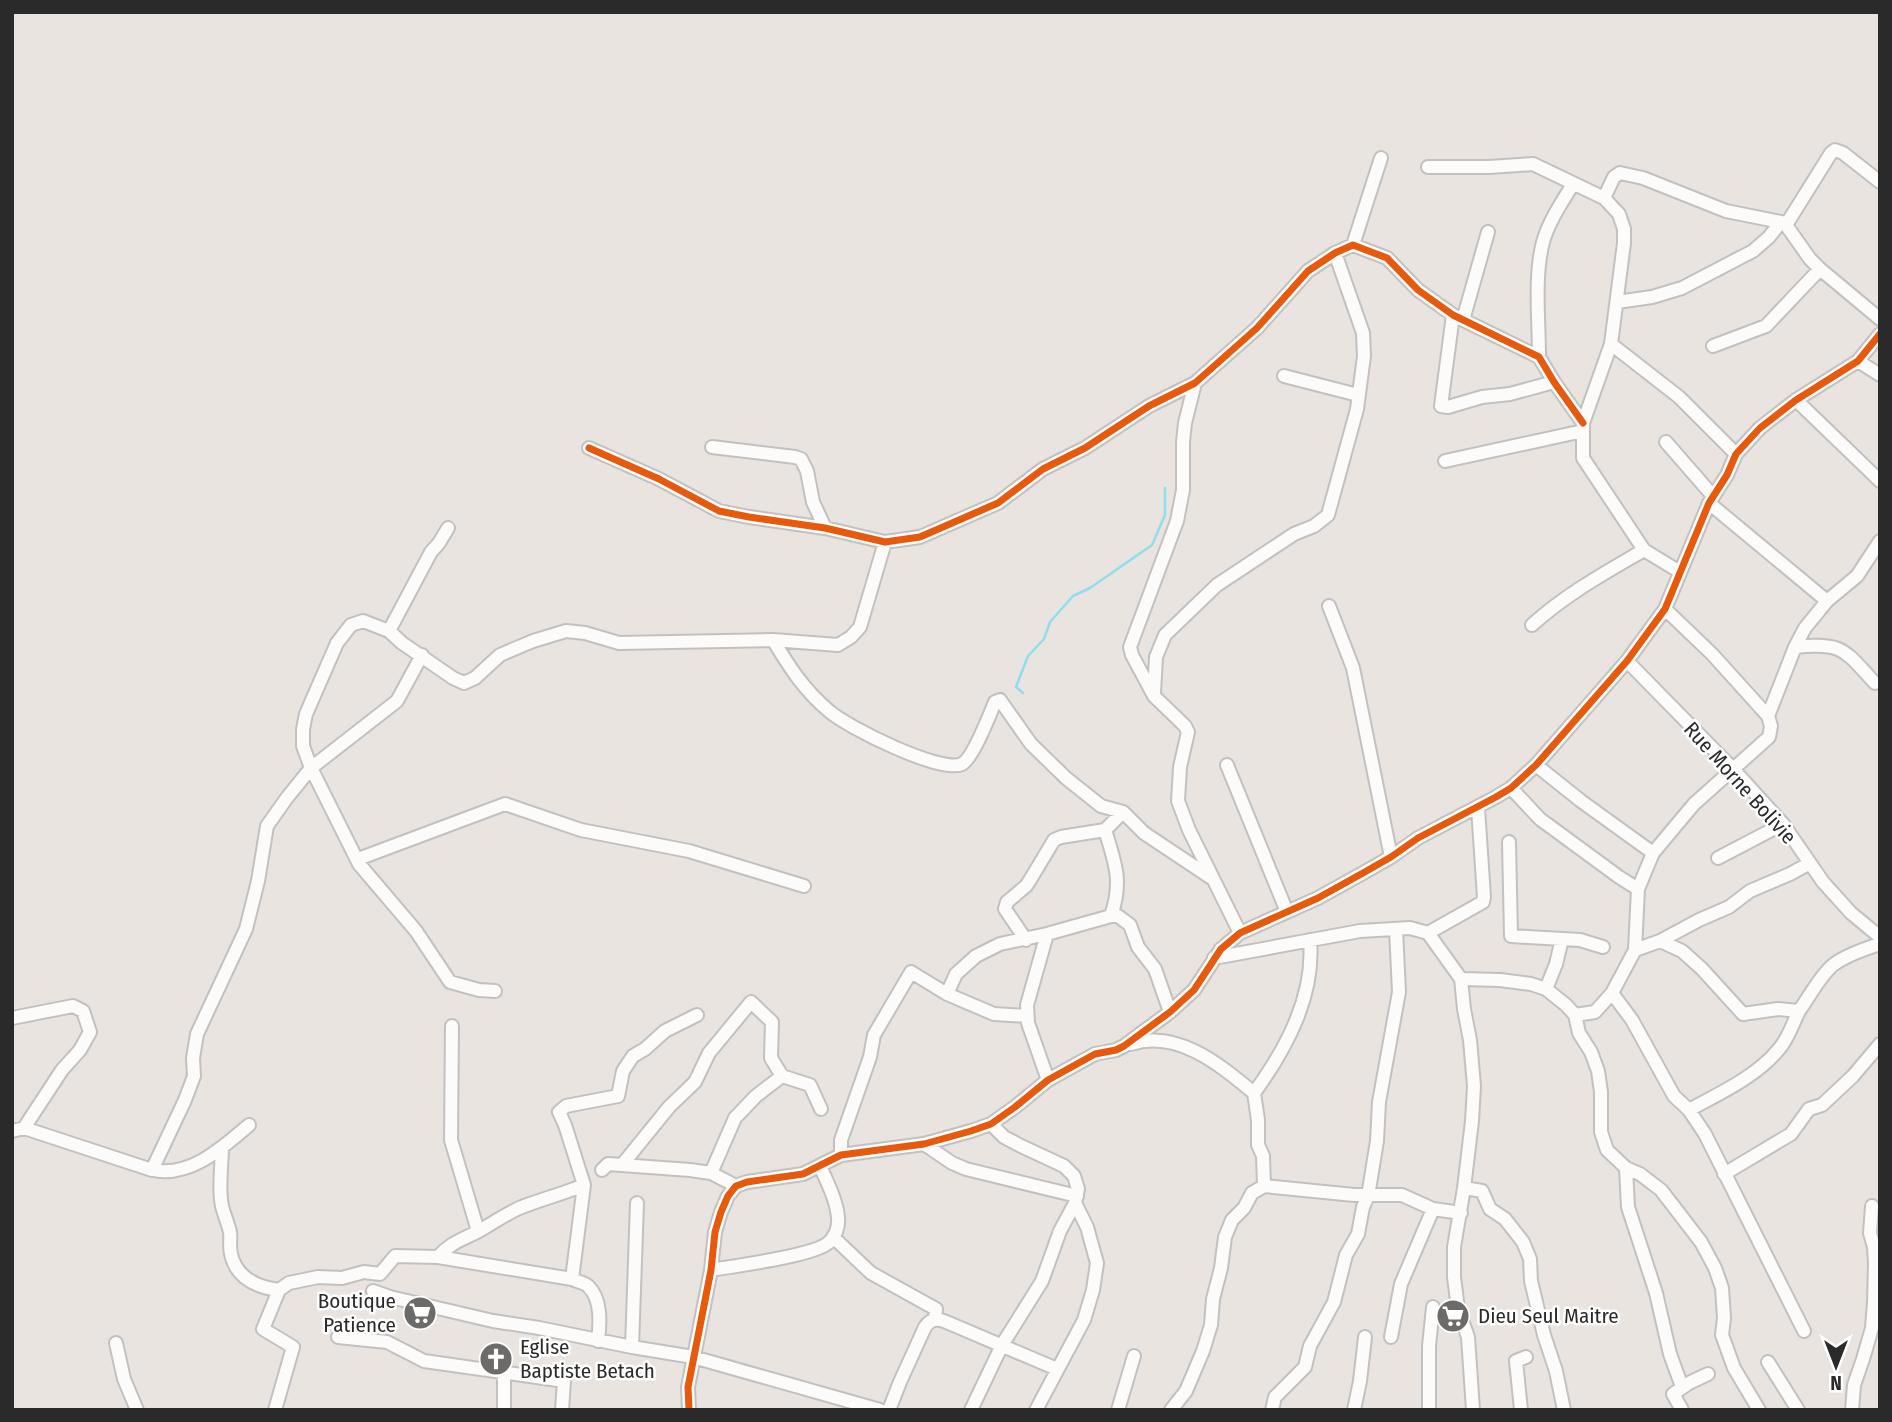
<svg xmlns="http://www.w3.org/2000/svg" width="1892" height="1422" viewBox="0 0 1892 1422" font-family="'Fira Sans Condensed',sans-serif">
<style>
.lines{fill:none;stroke-linecap:round;stroke-linejoin:round}
.stream{stroke:#8fdeee;stroke-width:2.5}
.minor-casing{stroke:#c2c1c1;stroke-width:16}
.minor{stroke:#fcfbfa;stroke-width:12}
.cycleway-casing{stroke:#fff;stroke-width:11}
.cycleway{stroke:#e8590c;stroke-width:7}
.labels{text-anchor:middle;dominant-baseline:central;stroke-width:5;stroke-linejoin:round;paint-order:stroke}
.street-label{font-size:21px;fill:#2a2a2a;stroke:#fff}
.poi-label{font-size:21px;fill:#2a2a2a;stroke:#fff;text-anchor:start}
</style>
<rect width="100%" height="100%" fill="#e9e4df"/>
<g class="lines">
<!-- stream -->
<path class="stream" d="M 1023,693 L 1016,687 L 1028,656 L 1044,639 L 1050,622 L 1073,596 L 1090,588 L 1152,545 L 1165,515 L 1165,488"/>
<defs>
<path id="minor" d="M 1428,167 L 1489,167 L 1533,164 L 1604,198 L 1619,214 L 1624,229 L 1624,243 L 1611,344 L 1583,423 L 1583,458 L 1644,550 L 1680,572
M 1604,198 L 1614,177 L 1620,173 L 1643,178 L 1726,211 L 1781,222 L 1786,225 L 1810,259 L 1820,269 L 1880,319
M 1786,225 L 1831,153 L 1835,150 L 1843,153 L 1880,182
M 1353,245 L 1381,158
M 1617,302 L 1652,297 L 1682,288 L 1753,251 L 1769,237 L 1781,222
M 1453,315 L 1441,406 L 1448,407 L 1482,397 L 1510,394 L 1554,382
M 1463,320 L 1488,232
M 1611,344 L 1679,397 L 1736,454
M 1713,346 L 1766,326 L 1820,269
M 1539,357 C 1539,321 1534,276 1543,242 C 1549,221 1562,202 1573,184
M 1858,361 L 1880,375
M 1284,376 L 1358,395
M 1195,383 L 1185,423 L 1183,442 L 1183,490 L 1177,521 L 1130,647 L 1132,655 L 1154,696 L 1185,726 L 1188,732 L 1180,767 L 1178,801 L 1189,830 L 1240,933
M 1796,400 L 1880,481
M 1666,442 L 1713,496
M 712,447 L 795,457 L 801,459 L 807,471 L 813,502 L 825,528
M 589,448 L 659,479 L 719,511 L 749,517 L 825,528 L 885,542 L 920,537 L 998,503 L 1043,469 L 1085,448 L 1149,406 L 1195,383 L 1257,328 L 1308,271 L 1335,253 L 1353,245 L 1387,258 L 1418,290 L 1453,315 L 1539,357 L 1554,382 L 1583,423
M 1445,461 L 1583,431
M 1709,503 L 1827,601
M 1329,606 L 1353,668 L 1391,857
M 1665,609 L 1712,654 L 1768,716
M 1532,625 C 1566,594 1605,573 1644,550
M 389,631 L 431,552 L 439,543 L 448,528
M 773,640 C 790,668 804,690 829,711 C 847,727 941,774 962,764 C 973,758 990,714 995,702 L 1000,700 L 1031,744 L 1066,778 L 1101,806 L 1123,812 L 1144,833 L 1213,879
M 1795,647 C 1844,642 1844,650 1875,683
M 1627,661 L 1732,768 L 1783,824 L 1823,882 L 1851,913 L 1880,937
M 1154,693 L 1156,657 L 1165,635 L 1217,585 L 1294,534 L 1314,526 L 1328,515 L 1357,409 L 1364,356 L 1363,333 L 1335,253
M 1227,765 L 1287,912
M 1536,765 L 1581,801 L 1653,853
M 1511,788 L 1540,819 L 1619,877 L 1638,889
M 1509,842 L 1511,936 L 1580,940 L 1603,947
M 1718,858 L 1783,824
M 358,859 L 505,804 L 581,830 L 689,851 L 804,886
M 1111,916 C 1123,881 1115,863 1105,830 L 1123,812
M 1428,933 L 1483,902 L 1484,897 L 1478,808
M 1047,934 L 1027,1005 L 1028,1023 L 1048,1080
M 1026,940 L 1005,909 L 1007,902 L 1026,886 L 1030,880 L 1054,840 L 1061,837 L 1105,830
M 1660,941 L 1699,920 L 1729,907 L 1750,891 L 1790,874 L 1810,863
M 1635,950 L 1638,889 L 1653,853 L 1694,804 L 1769,737 L 1771,726 L 1768,716 L 1795,647 L 1805,628 L 1827,601 L 1857,576 L 1880,541
M 1214,958 L 1360,931 L 1410,928 L 1428,933 L 1461,979 L 1500,980 L 1531,984 L 1546,989 L 1566,1005 L 1575,1015 L 1579,1033 L 1591,1052 L 1598,1071 L 1601,1092 L 1601,1132 L 1607,1150 L 1626,1168 L 1628,1207 L 1656,1293 L 1670,1354 L 1682,1387
M 1461,979 L 1464,1009 L 1470,1040 L 1474,1086 L 1472,1121 L 1464,1188 L 1454,1247 L 1454,1277 L 1458,1309 L 1468,1337 L 1473,1410
M 1546,989 L 1556,964 L 1562,939
M 495,991 L 479,990 L 450,982 L 416,931 L 359,864 L 311,768 L 303,746 L 303,729 L 306,714 L 337,643 L 351,625 L 363,621 L 389,631 L 402,643 L 453,678 L 464,683 L 475,678 L 500,655 L 533,641 L 566,631 L 585,633 L 619,643 L 773,640 L 838,645 L 851,637 L 860,627 L 885,542
M 1612,993 L 1632,1020 L 1674,1096 L 1689,1110 L 1705,1134 L 1804,1331
M 947,994 L 956,974 L 976,956 L 1000,944 L 1047,934 L 1111,916 L 1118,916 L 1130,925 L 1138,947 L 1155,969 L 1170,1012
M 1575,1015 L 1595,1012 L 1612,993 L 1635,950 L 1660,941 L 1682,951 L 1702,969 L 1743,1014 L 1778,1009 L 1799,1011 C 1810,996 1819,977 1833,965 C 1846,955 1864,949 1880,944
M 12,1018 L 73,1006 L 83,1011 L 90,1032 L 80,1050 L 62,1070 L 24,1128 L 12,1131
M 452,1026 L 451,1140 L 478,1231
M 1131,1044 C 1178,1029 1220,1065 1254,1093 L 1258,1120 L 1258,1145 L 1263,1156 L 1264,1186 L 1354,1195 L 1402,1195 L 1433,1209 L 1461,1213
M 1254,1093 C 1286,1049 1315,996 1310,940
M 1689,1110 C 1720,1093 1756,1077 1779,1049 C 1788,1039 1793,1023 1799,1011
M 991,1124 L 1004,1137 L 1021,1146 L 1064,1166 L 1074,1176 L 1078,1189 L 1075,1203 L 1087,1227 L 1097,1263 L 1093,1290 L 1084,1320 L 1036,1410
M 24,1128 L 152,1170 C 190,1178 222,1148 249,1125
M 924,1144 L 952,1163 L 966,1169 L 1077,1196
M 222,1147 C 222,1165 218,1188 222,1206 C 224,1215 228,1223 230,1232 C 231,1239 229,1246 231,1254 C 236,1278 256,1287 279,1290
M 841,1155 L 841,1140 L 870,1057 L 874,1035 L 911,972 L 947,994 L 994,1014 L 1027,1016
M 622,1165 L 669,1107 L 695,1082 L 709,1053 L 751,1002 L 772,1022 L 771,1058 L 782,1076 L 810,1085 L 821,1109
M 1626,1168 L 1640,1174 L 1661,1190 L 1701,1242 L 1715,1268 L 1722,1288 L 1724,1318 L 1722,1335 L 1734,1368 L 1759,1410
M 152,1170 L 185,1100 L 194,1076 L 193,1058 L 197,1034 L 246,929 L 258,881 L 267,826 L 286,799 L 311,768 L 397,701 L 422,655
M 602,1170 L 608,1164 L 690,1170 L 711,1173 L 736,1186
M 711,1173 L 735,1118 L 756,1096 L 782,1076
M 1724,1174 L 1791,1134 L 1809,1109 L 1822,1105 L 1853,1076 L 1880,1044
M 1464,1188 L 1482,1191 L 1490,1209 L 1505,1219 L 1523,1242 L 1530,1259 L 1531,1281 L 1544,1335 L 1556,1371 L 1564,1410
M 833,1237 L 871,1273 L 936,1309 L 935,1319
M 438,1257 L 572,1279 C 576,1281 585,1283 588,1286 C 602,1299 600,1324 598,1341
M 711,1270 C 734,1266 813,1256 828,1243 C 835,1238 839,1227 838,1218 C 837,1201 827,1182 820,1166
M 572,1279 L 584,1185 L 565,1125 L 559,1112 L 566,1106 L 618,1096 L 623,1071 L 633,1056 L 645,1049 L 665,1031 L 697,1015
M 373,1291 L 390,1297 L 493,1321 L 539,1328 L 632,1347 L 693,1357 L 880,1410
M 338,1337 L 387,1342 L 424,1361 L 564,1381 L 562,1410
M 1391,1337 L 1401,1284 L 1433,1209
M 116,1343 L 124,1379 L 137,1410
M 632,1347 L 637,1203
M 1768,1362 L 1798,1410
M 275,1410 L 293,1347 L 263,1329 L 279,1290 L 289,1283 L 318,1277 L 342,1278 L 364,1272 L 380,1274 L 395,1256 L 438,1257 C 451,1242 462,1240 479,1231 C 495,1222 509,1211 527,1205 C 546,1198 565,1193 584,1185
M 504,1410 L 504,1371
M 689,1410 L 688,1387 L 711,1270 L 715,1232 L 721,1212 L 728,1196 L 736,1186 L 747,1182 L 803,1174 L 841,1155 L 924,1144 L 971,1131 L 991,1124 L 1015,1107 L 1048,1080 L 1095,1054 L 1116,1050 L 1124,1046 L 1170,1012 L 1194,990 L 1221,949 L 1240,933 L 1318,898 L 1363,873 L 1391,857 L 1418,838 L 1496,797 L 1511,788 L 1536,765 L 1627,661 L 1665,609 L 1709,503 L 1727,475 L 1736,454 L 1760,428 L 1796,400 L 1858,361 L 1880,334
M 889,1410 L 900,1382 L 925,1327 C 930,1320 936,1318 944,1321 L 1057,1369
M 971,1410 L 1002,1345 L 1042,1281 L 1060,1231 L 1075,1203
M 1118,1410 L 1134,1356
M 1171,1410 L 1186,1391 L 1203,1351 L 1211,1325 L 1213,1299 L 1221,1268 L 1225,1237 L 1232,1220 L 1244,1208 L 1252,1193 L 1264,1186
M 1272,1410 L 1275,1397 L 1305,1367 L 1310,1346 L 1334,1302 L 1346,1255 L 1358,1234 L 1363,1207 L 1368,1196 L 1377,1141 L 1379,1102 L 1399,992 L 1396,929
M 1354,1410 L 1360,1381 L 1365,1337
M 1429,1410 L 1429,1346 L 1433,1307
M 1521,1410 L 1516,1361 L 1526,1357
M 1682,1410 L 1673,1394 L 1689,1383 L 1708,1374
M 1852,1410 L 1854,1385 L 1863,1359 L 1872,1328 L 1874,1303 L 1875,1264 L 1874,1247 L 1870,1233 L 1872,1206"/>
</defs>
<!-- minor casing -->
<use href="#minor" class="minor-casing"/>
<!-- minor -->
<use href="#minor" class="minor"/>
<defs>
<path id="cycleway" d="M 589,448 L 659,479 L 719,511 L 749,517 L 825,528 L 885,542 L 920,537 L 998,503 L 1043,469 L 1085,448 L 1149,406 L 1195,383 L 1257,328 L 1308,271 L 1335,253 L 1353,245 L 1387,258 L 1418,290 L 1453,315 L 1539,357 L 1554,382 L 1583,423
M 689,1410 L 688,1387 L 711,1270 L 715,1232 L 721,1212 L 728,1196 L 736,1186 L 747,1182 L 803,1174 L 841,1155 L 924,1144 L 971,1131 L 991,1124 L 1015,1107 L 1048,1080 L 1095,1054 L 1116,1050 L 1124,1046 L 1170,1012 L 1194,990 L 1221,949 L 1240,933 L 1318,898 L 1363,873 L 1391,857 L 1418,838 L 1496,797 L 1511,788 L 1536,765 L 1627,661 L 1665,609 L 1709,503 L 1727,475 L 1736,454 L 1760,428 L 1796,400 L 1858,361 L 1880,334"/>
</defs>
<!-- cycleway casing -->
<use href="#cycleway" class="cycleway-casing"/>
<!-- cycleway -->
<use href="#cycleway" class="cycleway"/>
</g>
<!-- icons -->
<defs>
<symbol id="supermarket-disc" viewBox="-11 -11 22 22"><circle r="9.5" fill="#6d6b69" stroke="#fff"/><path d="M-6-5.5h2.5l.6 2H6L4.5 2H-2.5L-4.4-4H-6ZM-1.5 3.2a1.3 1.3 0 1 0 .1 0ZM3 3.2a1.3 1.3 0 1 0 .1 0Z" fill="#fff"/></symbol>
<symbol id="church-disc" viewBox="-11 -11 22 22"><circle r="9.5" fill="#6d6b69" stroke="#fff"/><path d="M-1.2-6h2.4v3.5h3.3v2.4h-3.3V6h-2.4V-.1h-3.3v-2.4h3.3Z" fill="#fff"/></symbol>
</defs>
<g fill-rule="evenodd">
<use href="#supermarket-disc" x="401" y="1294" width="38" height="38"/>
<use href="#supermarket-disc" x="1434" y="1297" width="38" height="38"/>
<use href="#church-disc" x="477" y="1340" width="38" height="38"/>
</g>
<g class="labels">
<!-- street labels -->
<g class="street-label">
<text transform="translate(1740 783) rotate(48)">Rue Morne Bolivie</text>
</g>
<!-- poi labels -->
<g class="poi-label">
<text x="396" y="1301" text-anchor="end">Boutique<tspan x="396" dy="24">Patience</tspan></text>
<text x="1478" y="1316">Dieu Seul Maitre</text>
<text x="520" y="1347">Eglise<tspan x="520" dy="24">Baptiste Betach</tspan></text>
</g>
</g>
<!-- border -->
<rect width="1892" height="1422" fill="none" stroke="#2a2a2a" stroke-width="28"/>
<!-- north arrow -->
<g transform="translate(1836 1366) rotate(180)" stroke="#ffffff" stroke-width="5" paint-order="stroke">
<path d="M0-5L12 26L0 18L-12 26Z" fill="#2a2a2a"/>
<text y="-10" font-size="19" font-weight="bold" text-anchor="middle" fill="#2a2a2a">N</text>
</g>
</svg>
